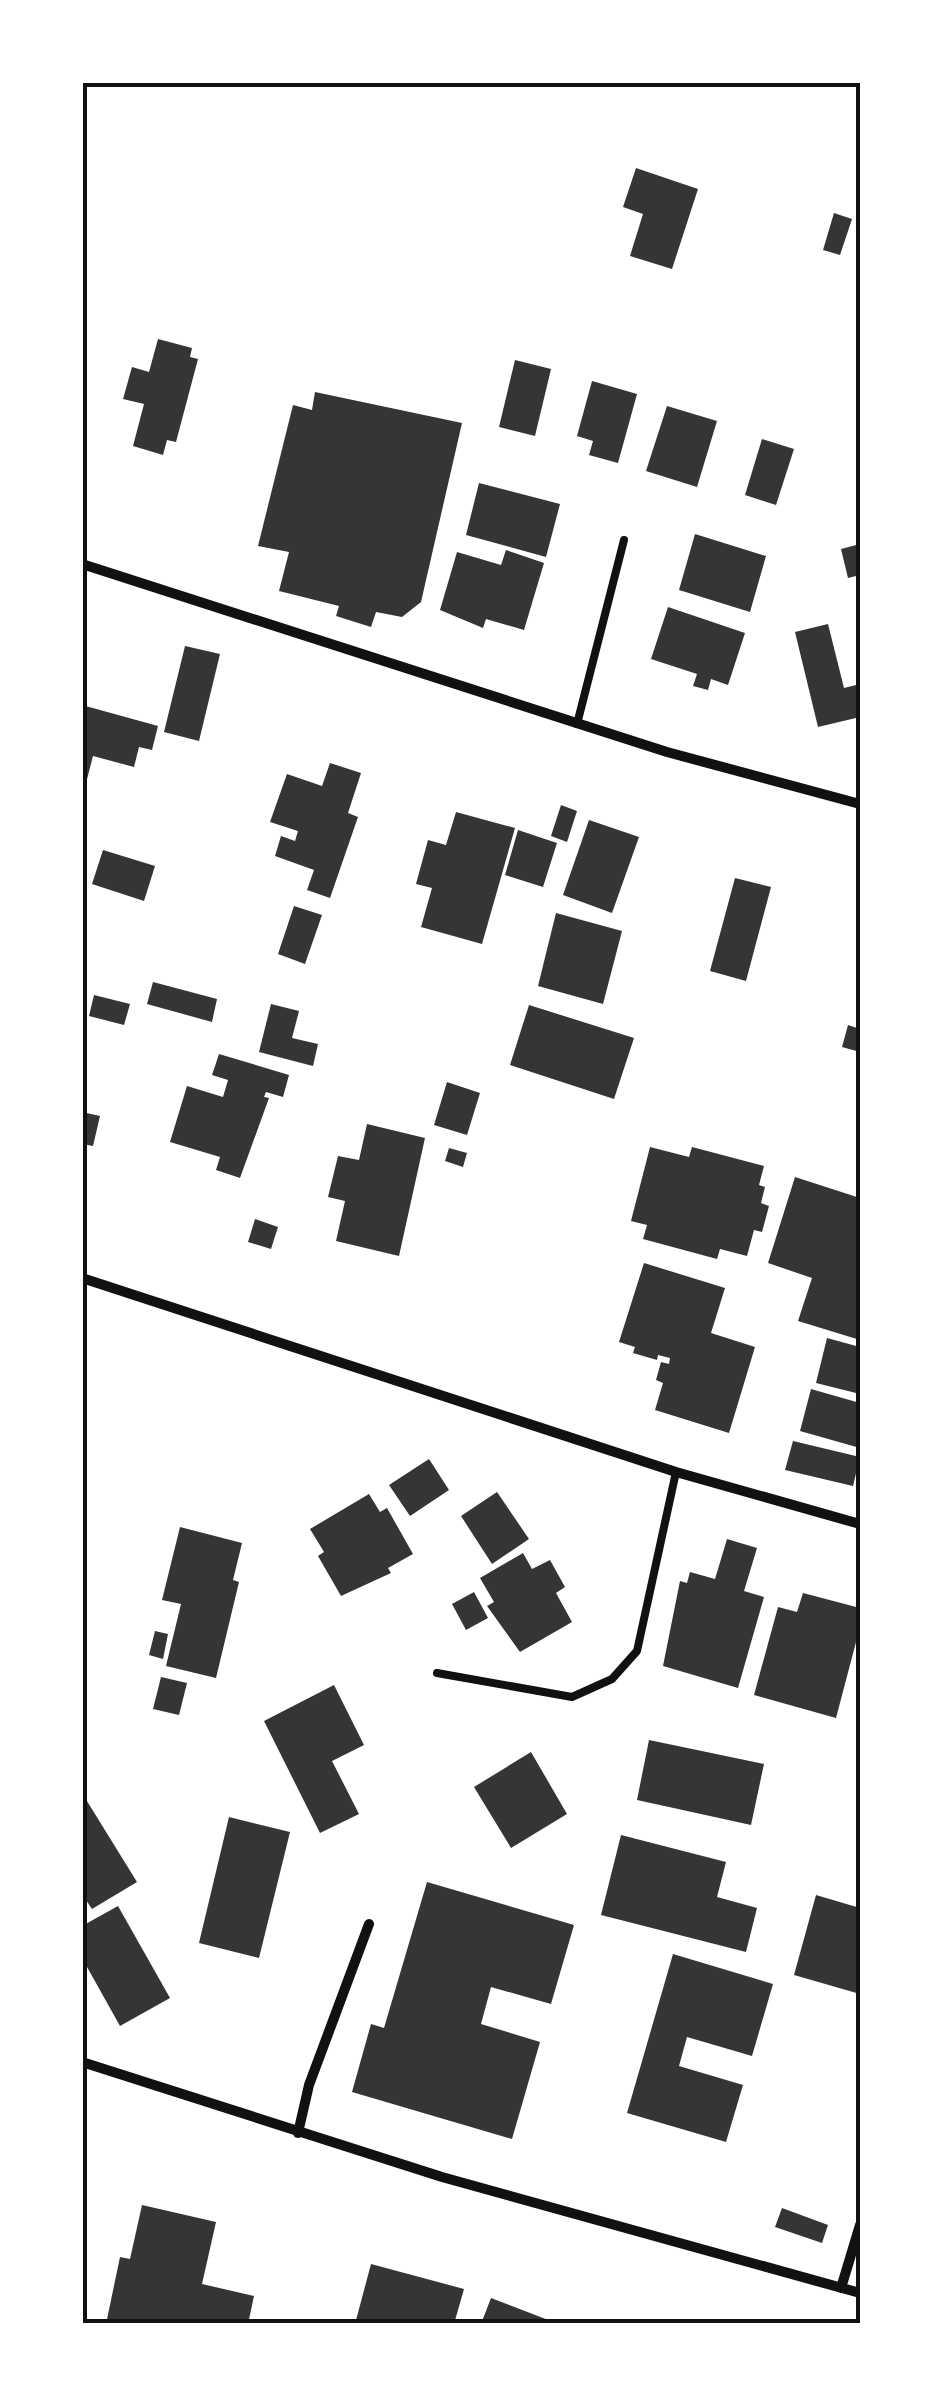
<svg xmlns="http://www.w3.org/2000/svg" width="943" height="2406" viewBox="0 0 943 2406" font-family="'Roboto Condensed',sans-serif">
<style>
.building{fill:#353535}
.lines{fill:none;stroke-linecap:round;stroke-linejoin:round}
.service{stroke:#111;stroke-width:8}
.minor{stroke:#111;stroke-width:10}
.neatline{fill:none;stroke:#111;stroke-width:4}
</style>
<rect width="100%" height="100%" fill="#fff"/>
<!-- building -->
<path class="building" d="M 636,168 L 698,189 L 672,269 L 630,256 L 643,214 L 623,207 Z
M 834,213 L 852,219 L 840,255 L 823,250 Z
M 158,339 L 192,348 L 190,357 L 198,359 L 176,442 L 167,440 L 163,455 L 133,446 L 144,404 L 123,399 L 132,367 L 149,372 Z
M 515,360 L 551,369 L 535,436 L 499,427 Z
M 592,381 L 637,394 L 618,463 L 589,455 L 593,441 L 577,436 Z
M 315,392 L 462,423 L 421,602 L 402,617 L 376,612 L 371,627 L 336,616 L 339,606 L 279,591 L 289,552 L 258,546 L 293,405 L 312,410 Z
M 667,406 L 717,421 L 697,487 L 646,471 Z
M 762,439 L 794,449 L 776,505 L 745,495 Z
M 479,483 L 560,504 L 546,557 L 466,535 Z
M 695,534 L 766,556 L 750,612 L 679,590 Z
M 860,544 L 860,575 L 848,578 L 841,549 Z
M 506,550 L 544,563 L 524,630 L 486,619 L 483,628 L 440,610 L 457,552 L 501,565 Z
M 668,607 L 745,633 L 728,685 L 711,679 L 708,690 L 693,686 L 697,674 L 651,659 Z
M 828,624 L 844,688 L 860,684 L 860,717 L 818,727 L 795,632 Z
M 185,646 L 220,654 L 199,741 L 164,732 Z
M 82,705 L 158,726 L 152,750 L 139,747 L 134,767 L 93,756 L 84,791 Z
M 330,763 L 361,773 L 348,813 L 358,817 L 330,898 L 307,890 L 314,870 L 275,856 L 281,836 L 295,841 L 298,831 L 270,822 L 287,774 L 322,786 Z
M 561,805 L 577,811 L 567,842 L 551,836 Z
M 456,812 L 515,828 L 482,944 L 421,927 L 432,888 L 416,884 L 428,840 L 446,845 Z
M 589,820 L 639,837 L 612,913 L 563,895 Z
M 518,830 L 557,843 L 543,887 L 505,875 Z
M 103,850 L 155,866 L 144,901 L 92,884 Z
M 735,878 L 771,887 L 746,981 L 710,971 Z
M 294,906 L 322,915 L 305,964 L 278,954 Z
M 556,913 L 622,931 L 603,1004 L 538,986 Z
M 153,982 L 217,999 L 212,1022 L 147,1004 Z
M 94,995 L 130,1004 L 124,1025 L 89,1016 Z
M 271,1004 L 299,1011 L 292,1038 L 318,1044 L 313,1066 L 259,1052 Z
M 529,1005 L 634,1038 L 614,1099 L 510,1065 Z
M 848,1025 L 860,1029 L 860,1052 L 842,1047 Z
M 219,1054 L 289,1075 L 283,1097 L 266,1092 L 264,1097 L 269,1098 L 240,1178 L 216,1170 L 220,1157 L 170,1142 L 187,1086 L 223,1097 L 228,1080 L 212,1075 Z
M 447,1082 L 480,1093 L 467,1135 L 434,1125 Z
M 82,1112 L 100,1116 L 93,1146 L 82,1144 Z
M 367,1124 L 425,1138 L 399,1256 L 336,1241 L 345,1201 L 328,1197 L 338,1156 L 359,1160 Z
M 650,1147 L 689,1157 L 692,1147 L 764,1166 L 759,1185 L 765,1187 L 761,1203 L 769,1206 L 762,1232 L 754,1230 L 747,1256 L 720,1249 L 717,1259 L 643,1239 L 647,1225 L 631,1221 Z
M 449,1148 L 467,1153 L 463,1167 L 445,1161 Z
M 795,1177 L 860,1198 L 860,1340 L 798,1321 L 812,1278 L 768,1263 Z
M 255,1219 L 278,1227 L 271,1249 L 248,1242 Z
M 644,1263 L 725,1288 L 711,1333 L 755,1347 L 729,1433 L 655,1410 L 663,1383 L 656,1380 L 661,1362 L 669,1364 L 670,1358 L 658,1355 L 657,1360 L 633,1353 L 635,1347 L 619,1342 Z
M 827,1338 L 860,1347 L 860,1394 L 816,1383 Z
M 811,1389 L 860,1403 L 860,1448 L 800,1431 Z
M 793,1441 L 860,1457 L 853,1486 L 785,1470 Z
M 429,1459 L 449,1490 L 410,1516 L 389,1485 Z
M 497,1492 L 529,1539 L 492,1564 L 461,1516 Z
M 369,1494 L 380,1512 L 387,1508 L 413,1554 L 388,1568 L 391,1573 L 341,1596 L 318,1556 L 324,1552 L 310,1529 Z
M 180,1527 L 242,1543 L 233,1580 L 239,1582 L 216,1678 L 166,1666 L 181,1604 L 162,1600 Z
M 727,1539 L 757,1548 L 744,1591 L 764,1597 L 738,1688 L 663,1666 L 680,1581 L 687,1583 L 690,1572 L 715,1579 Z
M 523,1553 L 532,1569 L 550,1560 L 565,1587 L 556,1593 L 572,1622 L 520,1652 L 487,1606 L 494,1602 L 480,1578 Z
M 474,1592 L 488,1618 L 466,1630 L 452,1604 Z
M 803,1593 L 860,1608 L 860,1627 L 836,1718 L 754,1695 L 778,1607 L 797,1612 Z
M 155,1631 L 168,1634 L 163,1659 L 149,1655 Z
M 161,1677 L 187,1683 L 179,1715 L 153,1709 Z
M 334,1685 L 364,1745 L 332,1761 L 359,1814 L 320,1833 L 264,1721 Z
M 649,1740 L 764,1764 L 751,1825 L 637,1800 Z
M 531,1752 L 567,1814 L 511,1848 L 474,1787 Z
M 82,1793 L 137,1882 L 92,1909 L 82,1894 Z
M 229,1817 L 290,1832 L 259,1958 L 199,1943 Z
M 621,1835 L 726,1862 L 717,1897 L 757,1908 L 746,1952 L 601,1915 Z
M 427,1882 L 574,1925 L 551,2004 L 491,1987 L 481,2024 L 540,2042 L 512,2139 L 352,2092 L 371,2024 L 384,2028 Z
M 816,1895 L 860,1908 L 860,1994 L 794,1975 Z
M 118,1906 L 170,1998 L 120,2026 L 82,1958 L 82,1926 Z
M 673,1954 L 773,1984 L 752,2056 L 687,2037 L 679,2066 L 743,2085 L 726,2142 L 627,2113 Z
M 142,2205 L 216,2222 L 202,2284 L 254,2296 L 248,2324 L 106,2324 L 120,2257 L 130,2259 Z
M 782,2208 L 828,2225 L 822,2243 L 775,2227 Z
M 371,2264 L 464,2289 L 454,2324 L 355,2324 Z
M 491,2298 L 556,2323 L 556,2324 L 481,2324 Z"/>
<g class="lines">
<!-- service -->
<path class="service" d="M 577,724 L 624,540
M 437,1673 L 572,1697 L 612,1679 L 637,1651 L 676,1472"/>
<!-- minor -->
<path class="minor" d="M 82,564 L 667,752 L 860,804
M 82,1278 L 676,1472 L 860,1524
M 82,2062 L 442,2177 L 860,2293
M 298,2133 L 309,2085 L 369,1924
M 841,2288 L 860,2225"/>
</g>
<!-- border -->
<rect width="943" height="2406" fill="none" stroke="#ffffff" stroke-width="170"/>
<rect x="85" y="85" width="773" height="2236" class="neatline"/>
</svg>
